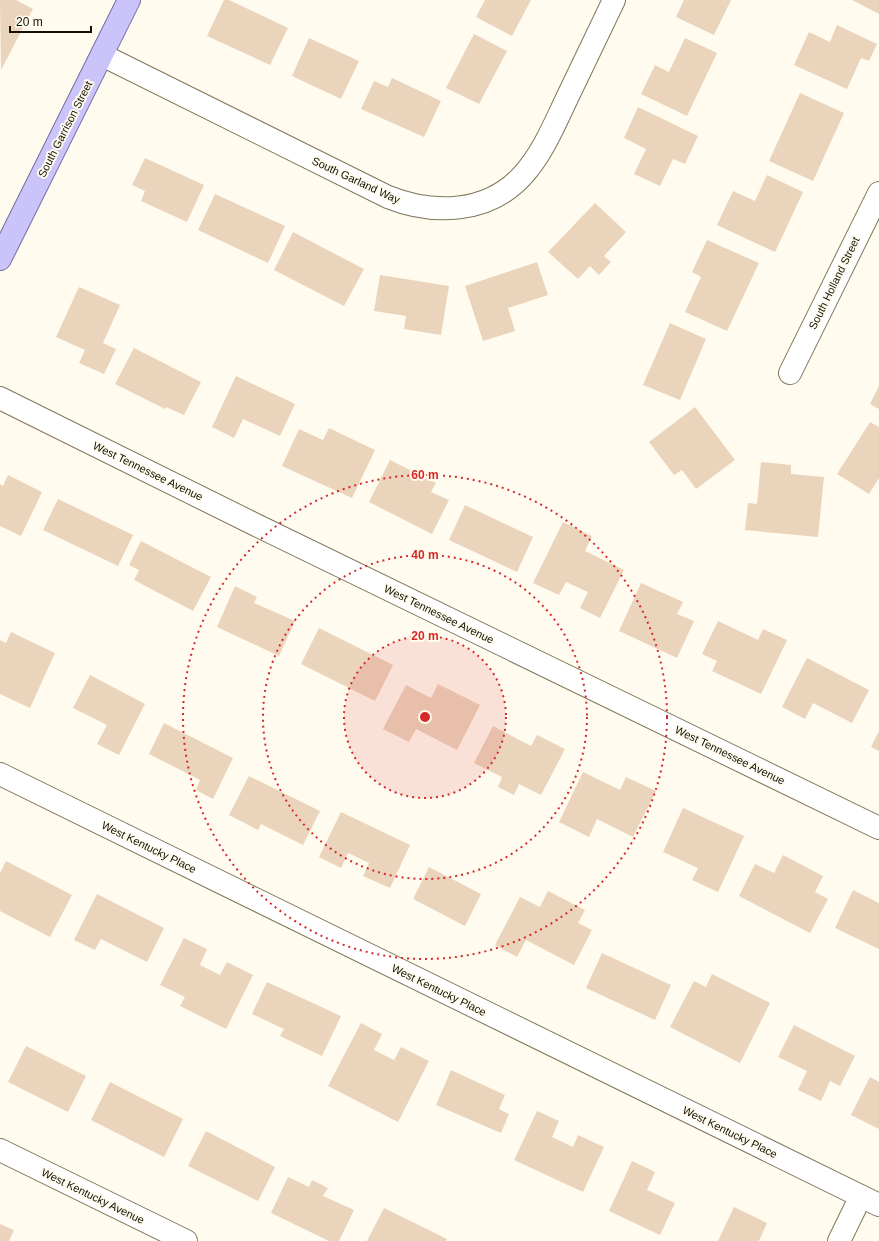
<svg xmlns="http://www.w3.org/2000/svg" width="879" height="1241" viewBox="0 0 879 1241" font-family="Helvetica,sans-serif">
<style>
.building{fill:#ebd4bc}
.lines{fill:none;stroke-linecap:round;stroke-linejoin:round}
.minor-casing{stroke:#7f765b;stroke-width:24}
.major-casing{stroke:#746ba3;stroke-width:24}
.minor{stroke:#fff;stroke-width:22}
.major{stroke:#cbc4fa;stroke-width:22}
.ring{fill:none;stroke:#d62828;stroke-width:2;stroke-dasharray:2 4}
.labels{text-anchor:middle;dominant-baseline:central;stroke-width:4;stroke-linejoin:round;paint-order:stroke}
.street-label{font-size:11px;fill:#131006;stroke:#fffbef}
.centre{fill:#d62828;stroke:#fffbef;stroke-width:2}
.ring-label{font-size:12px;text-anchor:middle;font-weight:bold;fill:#d62828;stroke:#fffbef;stroke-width:4;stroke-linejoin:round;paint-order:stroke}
</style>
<rect width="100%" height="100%" fill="#fffbef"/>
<!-- building -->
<path class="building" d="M 0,0 L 16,0 L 33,9 L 1,70 Z
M 224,0 L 229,0 L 288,28 L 270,65 L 207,36 Z
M 485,0 L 531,0 L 512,36 L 476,17 Z
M 684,0 L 731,0 L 714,35 L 676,17 Z
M 852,0 L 879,0 L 879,14 Z
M 837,25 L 877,44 L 869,61 L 861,58 L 847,89 L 794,65 L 809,32 L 830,42 Z
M 474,34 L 507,51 L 479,104 L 446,88 Z
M 309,38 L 359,61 L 341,99 L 292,76 Z
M 685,38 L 717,53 L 687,116 L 641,94 L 655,65 L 669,72 Z
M 392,78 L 441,101 L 424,137 L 361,109 L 374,81 L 388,87 Z
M 800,93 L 844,113 L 813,181 L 769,161 Z
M 638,107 L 698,136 L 685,164 L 673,159 L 660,186 L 634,174 L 646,149 L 624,138 Z
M 145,158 L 204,185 L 187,222 L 141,201 L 145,191 L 132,185 Z
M 767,175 L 803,192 L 775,252 L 717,225 L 733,191 L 755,201 Z
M 215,194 L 285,226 L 268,263 L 198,230 Z
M 595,203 L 626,232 L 604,256 L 611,262 L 599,275 L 590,266 L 578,279 L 548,252 Z
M 293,232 L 364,269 L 344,306 L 274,270 Z
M 707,240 L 759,263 L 727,331 L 685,312 L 701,277 L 692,272 Z
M 537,262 L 548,295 L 508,308 L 515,331 L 483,341 L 465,286 Z
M 380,275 L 449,286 L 441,335 L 404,329 L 406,316 L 374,311 Z
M 79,287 L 120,305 L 103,343 L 116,349 L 104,374 L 79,363 L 85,350 L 56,337 Z
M 670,323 L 706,339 L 680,400 L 643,385 Z
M 134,348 L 201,382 L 184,415 L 166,407 L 165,409 L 115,384 Z
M 236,376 L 295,404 L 280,436 L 243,419 L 234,438 L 212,427 Z
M 879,386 L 879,409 L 870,404 Z
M 695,407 L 735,460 L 696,489 L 682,470 L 674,475 L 649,442 Z
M 870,422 L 879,427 L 879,478 L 869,494 L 837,474 Z
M 329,428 L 375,450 L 352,498 L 282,466 L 299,429 L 323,440 Z
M 390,460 L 436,483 L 431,492 L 449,500 L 432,534 L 369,502 Z
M 761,462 L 791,465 L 791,474 L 824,477 L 818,537 L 745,530 L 748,503 L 757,504 Z
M 8,475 L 42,492 L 21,536 L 0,526 L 0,484 L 3,486 Z
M 58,499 L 133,535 L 118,566 L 43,530 Z
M 465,505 L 533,537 L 517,572 L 449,540 Z
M 563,522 L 592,536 L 585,551 L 624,570 L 600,618 L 580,608 L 588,592 L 566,582 L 559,595 L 533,583 Z
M 141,541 L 211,577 L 193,611 L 134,580 L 139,570 L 129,565 Z
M 641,583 L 683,602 L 677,614 L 694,621 L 677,658 L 619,631 Z
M 235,586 L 257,597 L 254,603 L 295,621 L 279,656 L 217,627 Z
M 718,621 L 758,640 L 763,629 L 787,640 L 761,694 L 712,671 L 717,661 L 702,654 Z
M 319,628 L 393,665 L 375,701 L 301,664 Z
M 11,632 L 55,653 L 30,708 L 0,694 L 0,640 L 6,643 Z
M 807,658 L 869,690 L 852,723 L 813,703 L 805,719 L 782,707 Z
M 90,675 L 145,704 L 119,755 L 97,744 L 107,725 L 73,708 Z
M 438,684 L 480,705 L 457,750 L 416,729 L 409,742 L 383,729 L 406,685 L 431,698 Z
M 164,723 L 233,758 L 213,799 L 196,790 L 200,780 L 149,754 Z
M 493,726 L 531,746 L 537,735 L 565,749 L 541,795 L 519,784 L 514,795 L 498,787 L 502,777 L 474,763 Z
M 879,731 L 879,751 L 871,747 Z
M 583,772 L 620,790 L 626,777 L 656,791 L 633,837 L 597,819 L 589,837 L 559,822 Z
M 249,776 L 320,811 L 303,845 L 261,824 L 258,830 L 229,815 Z
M 683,808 L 744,836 L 718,892 L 692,880 L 698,868 L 663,852 Z
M 341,812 L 410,845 L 390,888 L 363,876 L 369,863 L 348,853 L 341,868 L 319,857 Z
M 783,855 L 823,876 L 815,892 L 828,899 L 810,933 L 739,896 L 755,864 L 774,873 Z
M 6,861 L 72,895 L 50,937 L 0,911 L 0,873 Z
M 429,867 L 481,894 L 465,926 L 413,899 Z
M 853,890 L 879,903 L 879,949 L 835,928 Z
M 548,891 L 585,910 L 578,923 L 592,930 L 574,965 L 526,940 L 517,957 L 495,945 L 520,897 L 540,907 Z
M 97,894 L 164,928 L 147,962 L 101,939 L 95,950 L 74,940 Z
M 184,938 L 207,949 L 200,965 L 220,975 L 227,962 L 253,975 L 226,1029 L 180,1006 L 185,997 L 160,985 Z
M 602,953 L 671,985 L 655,1020 L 586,988 Z
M 712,974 L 770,1003 L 740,1063 L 670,1027 L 694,981 L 706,987 Z
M 267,982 L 341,1016 L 322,1056 L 280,1036 L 284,1029 L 252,1014 Z
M 361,1023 L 382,1034 L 374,1050 L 394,1060 L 401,1047 L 429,1061 L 398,1122 L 328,1086 Z
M 794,1025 L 855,1056 L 840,1086 L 830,1081 L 821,1101 L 798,1090 L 807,1071 L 778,1057 Z
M 26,1046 L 86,1076 L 68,1112 L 8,1082 Z
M 451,1070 L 505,1095 L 499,1109 L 509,1114 L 501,1133 L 436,1105 Z
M 870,1077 L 879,1082 L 879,1129 L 851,1115 Z
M 110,1082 L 183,1119 L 164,1157 L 91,1120 Z
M 537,1111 L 559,1121 L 552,1137 L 573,1147 L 578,1135 L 604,1147 L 583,1192 L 514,1160 Z
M 206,1131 L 275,1167 L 258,1201 L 188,1166 Z
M 632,1161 L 655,1172 L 647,1190 L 675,1203 L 660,1235 L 609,1211 Z
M 288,1177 L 309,1187 L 312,1180 L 328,1188 L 323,1196 L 354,1210 L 339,1241 L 329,1241 L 271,1213 Z
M 734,1207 L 767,1223 L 759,1241 L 718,1241 Z
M 384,1208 L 447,1239 L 446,1241 L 367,1241 Z
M 0,1224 L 14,1230 L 9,1241 L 0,1241 Z"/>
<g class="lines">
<defs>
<path id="minor" d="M 102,55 L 388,197 C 433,215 488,214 523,175 C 543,153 555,123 568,96 C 583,64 599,32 614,0
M 790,373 L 879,193
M 0,398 L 254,524 L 879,828
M 0,774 L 879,1205
M 0,1150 L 186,1241
M 839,1241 L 861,1196"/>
<path id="major" d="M 0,259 L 129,0"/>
</defs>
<!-- minor casing -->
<use href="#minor" class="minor-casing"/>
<!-- major casing -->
<use href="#major" class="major-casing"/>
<!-- minor -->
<use href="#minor" class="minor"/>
<!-- major -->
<use href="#major" class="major"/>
</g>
<!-- distance rings -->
<circle cx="425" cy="717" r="81" fill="#d62828" fill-opacity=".12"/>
<g class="ring">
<circle cx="425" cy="717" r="81"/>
<circle cx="425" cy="717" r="162"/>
<circle cx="425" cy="717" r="242"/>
</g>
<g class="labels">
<!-- street labels -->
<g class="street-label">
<text transform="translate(65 129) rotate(-63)">South Garrison Street</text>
<text transform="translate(356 180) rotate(25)">South Garland Way</text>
<text transform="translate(834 283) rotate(-64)">South Holland Street</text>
<text transform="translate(148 471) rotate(26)">West Tennessee Avenue</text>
<text transform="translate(439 614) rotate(26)">West Tennessee Avenue</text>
<text transform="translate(730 755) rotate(26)">West Tennessee Avenue</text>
<text transform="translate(149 847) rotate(26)">West Kentucky Place</text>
<text transform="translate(439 990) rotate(26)">West Kentucky Place</text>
<text transform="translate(730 1132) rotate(26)">West Kentucky Place</text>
<text transform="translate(93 1196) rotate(26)">West Kentucky Avenue</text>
</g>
</g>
<circle cx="425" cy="717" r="6" class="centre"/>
<g class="ring-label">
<text x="425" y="479">60 m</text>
<text x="425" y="559">40 m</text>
<text x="425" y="640">20 m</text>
</g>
<!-- scale -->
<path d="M10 26v6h81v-6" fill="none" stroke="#131006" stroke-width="2"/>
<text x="16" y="26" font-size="12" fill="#131006" stroke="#fffbef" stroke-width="3" paint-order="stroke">20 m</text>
</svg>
